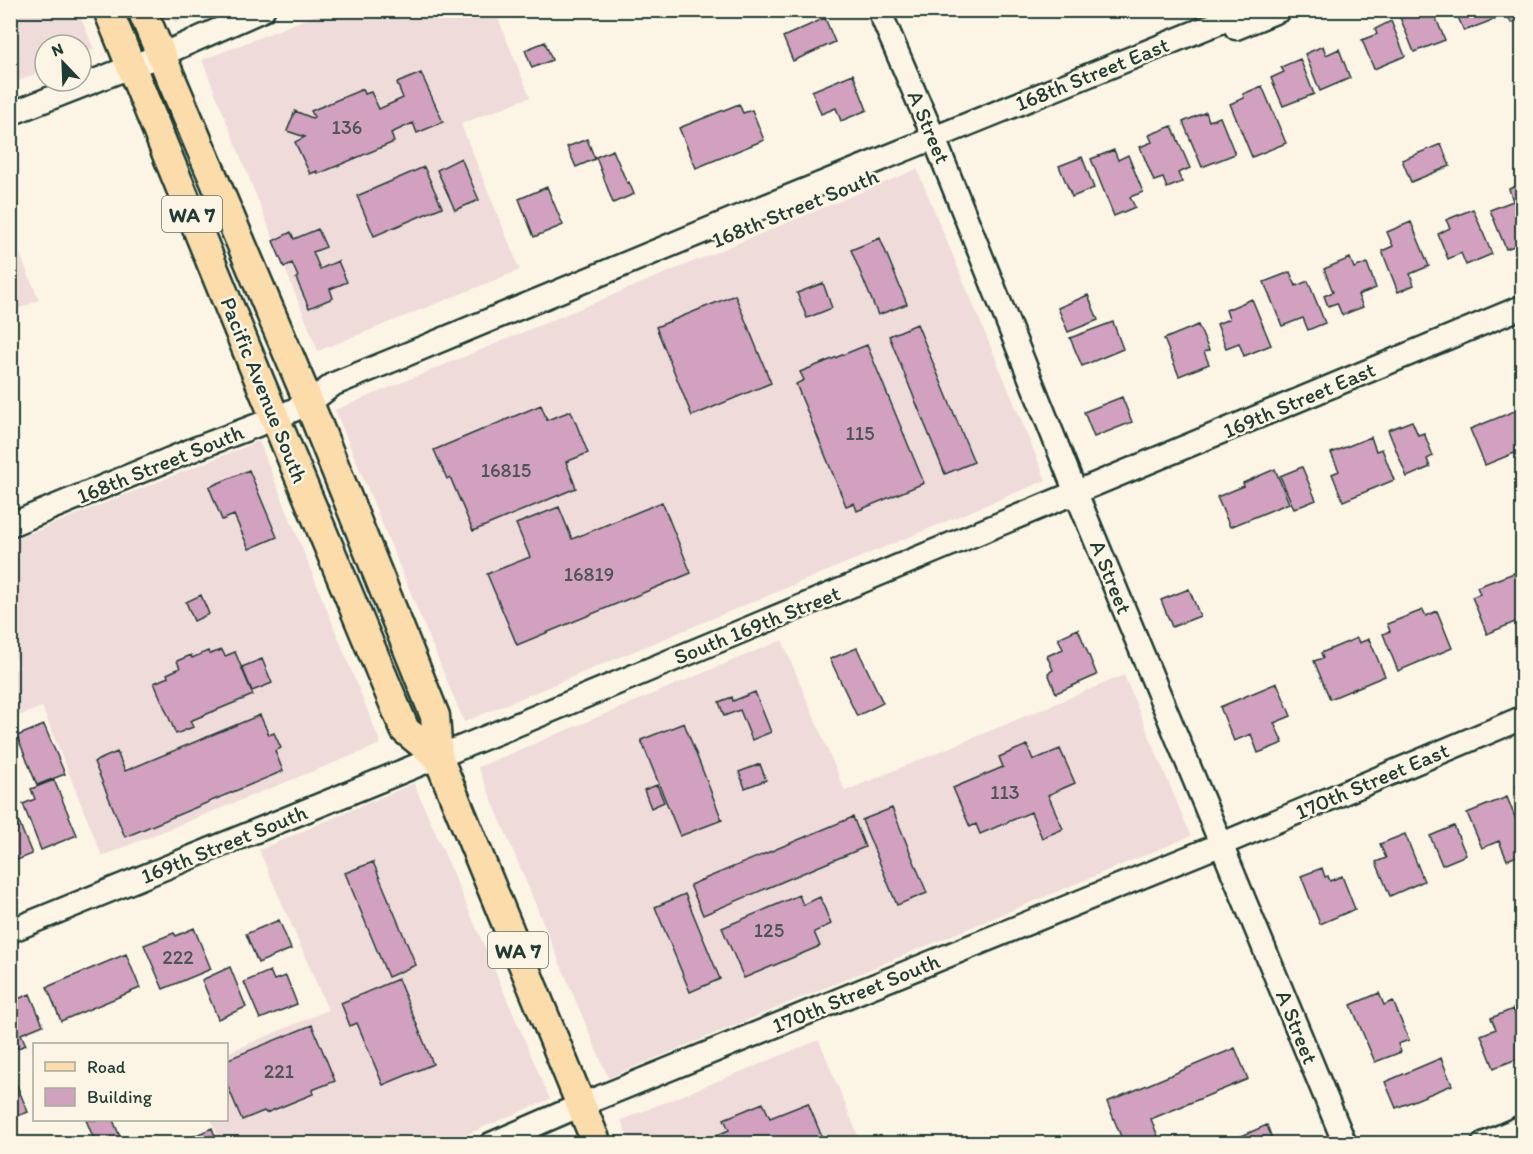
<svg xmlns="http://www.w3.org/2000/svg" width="1533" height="1154" viewBox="0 0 1533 1154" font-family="Itim,sans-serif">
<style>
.built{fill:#efdcda}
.building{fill:#d1a1bf;stroke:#1f3d34;stroke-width:1.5}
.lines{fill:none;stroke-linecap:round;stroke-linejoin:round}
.minor-casing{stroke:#1f3d34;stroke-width:27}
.major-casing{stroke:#1f3d34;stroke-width:33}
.minor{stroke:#fcf5e5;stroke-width:22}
.major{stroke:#fcdcab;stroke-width:28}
.labels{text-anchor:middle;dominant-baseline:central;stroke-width:5;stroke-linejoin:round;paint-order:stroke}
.number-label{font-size:20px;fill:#4c5657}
.shield{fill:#fcf5e5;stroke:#617469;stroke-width:1.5}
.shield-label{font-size:21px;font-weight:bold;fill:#1f3d34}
.street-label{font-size:22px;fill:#1f3d34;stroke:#fcf5e5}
</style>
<rect width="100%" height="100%" fill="#fcf5e5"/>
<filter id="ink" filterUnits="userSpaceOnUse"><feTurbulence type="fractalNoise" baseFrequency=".0167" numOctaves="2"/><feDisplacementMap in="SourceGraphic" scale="12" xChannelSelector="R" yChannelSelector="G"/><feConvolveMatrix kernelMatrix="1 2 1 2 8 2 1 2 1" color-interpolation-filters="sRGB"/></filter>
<g filter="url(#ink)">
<!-- built -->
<path class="built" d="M 11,10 L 78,11 L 94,49 L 81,55 L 81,45 L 45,45 L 45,70 L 11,84 Z
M 170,11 L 204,11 L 175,23 Z
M 326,11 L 495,11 L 530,97 L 461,124 L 520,270 L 318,351 L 202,60 Z
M 917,169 L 1046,480 L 464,722 L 335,410 Z
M 10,230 L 39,300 L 11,312 L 10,312 Z
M 259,441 L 381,744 L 102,856 L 42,707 L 11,719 L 11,672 L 20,668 L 11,644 L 11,541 Z
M 782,640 L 845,791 L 1124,675 L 1191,836 L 608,1078 L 478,767 Z
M 414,783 L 550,1099 L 447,1143 L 221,1143 L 211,1120 L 226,1120 L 227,1053 L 328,1010 L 259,850 Z
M 819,1040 L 861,1143 L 630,1143 L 621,1120 Z"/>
<!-- building -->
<path class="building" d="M 734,10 L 750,10 L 736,16 Z
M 1410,10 L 1418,10 L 1421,17 L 1433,11 L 1445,40 L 1414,52 L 1399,15 Z
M 1455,10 L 1491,10 L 1495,19 L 1464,31 Z
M 1505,10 L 1522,10 L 1522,18 L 1511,23 Z
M 825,18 L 835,42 L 793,61 L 783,37 Z
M 1391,21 L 1405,56 L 1374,69 L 1362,40 L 1377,34 L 1375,29 Z
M 545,42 L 552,60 L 532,68 L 525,50 Z
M 1323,46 L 1326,55 L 1339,49 L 1350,78 L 1320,91 L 1305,54 Z
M 1300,59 L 1314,94 L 1283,106 L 1271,78 L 1284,72 L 1281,67 Z
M 421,73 L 443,122 L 417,133 L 413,123 L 391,133 L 394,142 L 318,174 L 317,171 L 310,174 L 295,142 L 305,137 L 287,131 L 295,111 L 312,118 L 314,117 L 311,111 L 363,89 L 365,94 L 371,92 L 379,109 L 403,98 L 397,83 Z
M 853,74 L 867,110 L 841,121 L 836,108 L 821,114 L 812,91 Z
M 1262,86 L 1286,143 L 1252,157 L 1230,104 L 1244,98 L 1243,94 Z
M 739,104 L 743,113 L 752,110 L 764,140 L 696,168 L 679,128 Z
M 1206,112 L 1209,121 L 1220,117 L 1235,154 L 1202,167 L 1183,122 Z
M 1172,126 L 1190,168 L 1178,173 L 1182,182 L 1167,188 L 1163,178 L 1154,181 L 1140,147 L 1152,142 L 1149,135 Z
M 587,139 L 595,159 L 576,167 L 567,147 Z
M 1441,144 L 1450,166 L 1411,182 L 1402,160 Z
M 613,150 L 627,183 L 629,182 L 634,194 L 613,203 L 596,157 Z
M 1114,150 L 1118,160 L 1128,155 L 1143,192 L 1130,197 L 1135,207 L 1114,216 L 1091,159 Z
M 1082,157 L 1094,188 L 1072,197 L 1059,166 Z
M 461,158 L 479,200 L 455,210 L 437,170 Z
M 424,167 L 442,207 L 374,236 L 357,196 Z
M 1521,184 L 1522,188 L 1522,243 L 1506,249 L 1490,210 L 1513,201 L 1509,189 Z
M 547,187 L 563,225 L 534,237 L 519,199 Z
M 1473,209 L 1492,254 L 1466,265 L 1461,253 L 1448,259 L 1438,234 L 1450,228 L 1446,220 Z
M 1411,222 L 1429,266 L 1410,274 L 1414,285 L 1398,292 L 1382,251 L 1393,246 L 1387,232 Z
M 318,229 L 326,247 L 313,252 L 320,269 L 338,261 L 347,282 L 330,289 L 333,298 L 309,308 L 296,278 L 298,277 L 292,263 L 284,267 L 273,241 L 291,232 L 294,239 Z
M 880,238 L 907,304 L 878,315 L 851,250 Z
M 1350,258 L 1354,268 L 1367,263 L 1376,288 L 1358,295 L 1363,307 L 1342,315 L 1337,303 L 1328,306 L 1324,296 L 1333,292 L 1324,269 Z
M 1290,272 L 1296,286 L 1308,281 L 1325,323 L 1308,330 L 1303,318 L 1282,326 L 1264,282 Z
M 823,283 L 832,308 L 807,318 L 797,293 Z
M 735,295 L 771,383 L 692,416 L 656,327 Z
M 1088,295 L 1098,320 L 1068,332 L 1058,308 Z
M 1252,299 L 1271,345 L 1244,356 L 1239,343 L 1226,348 L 1217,324 L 1229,319 L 1226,310 Z
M 1113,322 L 1123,349 L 1082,366 L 1070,338 Z
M 917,324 L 974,462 L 945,474 L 889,336 Z
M 1198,325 L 1209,350 L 1204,352 L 1209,364 L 1179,376 L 1164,339 Z
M 867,345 L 924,483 L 857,511 L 854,503 L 846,506 L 796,384 L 804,380 L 800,372 Z
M 1122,397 L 1132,422 L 1094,437 L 1084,412 Z
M 541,405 L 547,420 L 571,411 L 588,453 L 566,462 L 576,488 L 473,531 L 450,477 L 447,479 L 434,450 Z
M 1522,408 L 1522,450 L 1485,465 L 1470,429 Z
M 1412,421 L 1418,435 L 1424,433 L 1433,456 L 1427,459 L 1430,467 L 1407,477 L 1388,430 Z
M 1371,437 L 1376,451 L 1382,449 L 1394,480 L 1343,501 L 1332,474 L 1339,471 L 1331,453 Z
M 1302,467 L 1316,500 L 1294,509 L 1280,476 Z
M 1275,469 L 1289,503 L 1230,527 L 1217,497 L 1244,486 L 1243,483 Z
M 249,470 L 277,537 L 249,549 L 234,515 L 222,520 L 209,487 Z
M 662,502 L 691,573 L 517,645 L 487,574 L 530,557 L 516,524 L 559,507 L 572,539 Z
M 1514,573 L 1516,579 L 1522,576 L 1522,619 L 1487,634 L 1472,597 L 1480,594 L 1477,587 Z
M 1189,589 L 1200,616 L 1172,627 L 1161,600 Z
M 201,595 L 209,614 L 194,621 L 186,602 Z
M 1423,610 L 1426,616 L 1437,611 L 1452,648 L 1398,671 L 1383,634 L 1390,631 L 1387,624 Z
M 1078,629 L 1097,675 L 1056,693 L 1048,673 L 1053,670 L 1047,656 L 1063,649 L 1058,638 Z
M 1357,638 L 1359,643 L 1369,639 L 1385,676 L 1330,699 L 1314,661 L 1323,658 L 1321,653 Z
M 857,648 L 883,703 L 857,716 L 830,659 Z
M 222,650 L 225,656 L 235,652 L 253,695 L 190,721 L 193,727 L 176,734 L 154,683 L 168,677 L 167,674 L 180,668 L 177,661 L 191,655 L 192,658 L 208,651 L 210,654 Z
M 262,659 L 272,683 L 252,691 L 242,667 Z
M 1277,683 L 1291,716 L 1274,723 L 1283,743 L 1258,753 L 1251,734 L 1234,741 L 1220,707 Z
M 755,692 L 771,732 L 752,740 L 740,710 L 724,716 L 719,702 L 732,697 L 733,701 Z
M 260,715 L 269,735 L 274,733 L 281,748 L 275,751 L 283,771 L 125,837 L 94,762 L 117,752 L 125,771 Z
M 684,723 L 722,820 L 680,836 L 641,740 Z
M 44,725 L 65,774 L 37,785 L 17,736 Z
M 1027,745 L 1033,760 L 1060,749 L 1075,783 L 1048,795 L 1063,829 L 1042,838 L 1031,812 L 980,834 L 976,824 L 970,827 L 953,788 L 1003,767 L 999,757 Z
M 760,764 L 766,780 L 745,788 L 739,772 Z
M 54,780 L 77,835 L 41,850 L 23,804 L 35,799 L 31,789 Z
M 1522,784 L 1522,802 L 1516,786 Z
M 657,785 L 664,802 L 651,808 L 644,790 Z
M 1507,797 L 1522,835 L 1522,854 L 1507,860 L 1499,841 L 1482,848 L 1467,813 Z
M 13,808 L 32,854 L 10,863 L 10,809 Z
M 892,808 L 927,893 L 897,905 L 862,820 Z
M 853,817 L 865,847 L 703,915 L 690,885 Z
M 1454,826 L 1466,855 L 1442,865 L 1430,836 Z
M 1405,834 L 1424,881 L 1390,896 L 1376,862 L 1386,858 L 1380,844 Z
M 373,862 L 416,965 L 388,977 L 345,873 Z
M 1322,868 L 1325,877 L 1328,876 L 1330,881 L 1342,876 L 1355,909 L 1320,924 L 1301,876 Z
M 685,894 L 720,979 L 690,992 L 655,907 Z
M 799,895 L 803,905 L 820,897 L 831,924 L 814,932 L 820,946 L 744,978 L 722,928 Z
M 279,920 L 291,949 L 258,963 L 246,934 Z
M 194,928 L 211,969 L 163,989 L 144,945 L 174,933 L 176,936 Z
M 126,954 L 140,988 L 61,1021 L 47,987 Z
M 230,967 L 246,1007 L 218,1019 L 202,980 Z
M 270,971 L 274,980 L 286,976 L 297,1004 L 260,1019 L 244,982 Z
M 398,979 L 433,1064 L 383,1085 L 357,1023 L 350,1026 L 341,1003 Z
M 1379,993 L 1384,1005 L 1393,1001 L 1409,1040 L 1398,1044 L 1401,1052 L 1375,1062 L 1351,1005 Z
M 30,994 L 43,1025 L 21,1034 L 26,1045 L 10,1051 L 10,1002 Z
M 1513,1009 L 1518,1021 L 1522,1019 L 1522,1057 L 1494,1068 L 1481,1035 L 1496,1029 L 1491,1018 Z
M 312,1025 L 335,1081 L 312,1090 L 313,1094 L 266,1113 L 264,1111 L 242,1120 L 226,1082 L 226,1060 Z
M 1235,1048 L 1248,1079 L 1151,1119 L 1161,1144 L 1124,1144 L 1107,1102 Z
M 1441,1058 L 1452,1085 L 1396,1108 L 1385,1082 Z
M 15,1081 L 28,1112 L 10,1119 L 10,1083 Z
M 763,1103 L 770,1118 L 808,1103 L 824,1142 L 819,1144 L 713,1144 L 710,1138 L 729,1130 L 724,1119 Z
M 86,1120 L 113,1120 L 123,1144 L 96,1144 Z
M 1267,1125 L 1274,1144 L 1223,1144 Z
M 212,1128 L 218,1144 L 176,1144 Z"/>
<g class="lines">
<defs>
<path id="minor" d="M 879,10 L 934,138 L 1076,493 L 1345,1144
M 1236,28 L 1280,10
M 10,114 L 161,55 L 263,10
M 10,525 L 197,448 L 276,418 L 309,403 L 334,384 L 398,358 L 736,218 L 1250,10
M 10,931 L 499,732 L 1522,307
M 491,1144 L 581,1105 L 1222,844 L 1522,718
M 1483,1144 L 1522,1127"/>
<path id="major" d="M 108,10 L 260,382 L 405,730 L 438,757
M 142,10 L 309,403 L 435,716 L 438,757 L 597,1144"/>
</defs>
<!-- minor casing -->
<use href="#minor" class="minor-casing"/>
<!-- major casing -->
<use href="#major" class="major-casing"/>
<!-- minor -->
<use href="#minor" class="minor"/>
<!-- major -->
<use href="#major" class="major"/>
</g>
</g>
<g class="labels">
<!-- number labels -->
<g class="number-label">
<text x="347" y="127">136</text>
<text x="860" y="433">115</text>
<text x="506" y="470">16815</text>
<text x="589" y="574">16819</text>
<text x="1005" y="792">113</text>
<text x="769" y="930">125</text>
<text x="178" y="957">222</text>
<text x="279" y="1071">221</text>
</g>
<!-- shield labels -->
<g class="shield">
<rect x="162" y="196" width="60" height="36" rx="4.5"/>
<rect x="488" y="932" width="60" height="36" rx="4.5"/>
</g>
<g class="shield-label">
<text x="192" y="214">WA 7</text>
<text x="518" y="950">WA 7</text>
</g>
<!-- street labels -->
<g class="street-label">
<text transform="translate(1092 74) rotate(-22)">168th Street East</text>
<text transform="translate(929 127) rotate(67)">A Street</text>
<text transform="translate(795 208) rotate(-22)">168th Street South</text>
<text transform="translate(264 390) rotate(68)">Pacific Avenue South</text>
<text transform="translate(1299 400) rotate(-23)">169th Street East</text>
<text transform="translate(160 464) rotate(-22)">168th Street South</text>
<text transform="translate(1111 577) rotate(68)">A Street</text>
<text transform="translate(757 625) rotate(-22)">South 169th Street</text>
<text transform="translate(1372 781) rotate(-23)">170th Street East</text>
<text transform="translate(224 844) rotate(-22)">169th Street South</text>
<text transform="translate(856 993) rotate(-22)">170th Street South</text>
<text transform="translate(1297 1027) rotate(68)">A Street</text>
</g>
</g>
<!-- margin -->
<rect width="1533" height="1154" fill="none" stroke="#fcf5e5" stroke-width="36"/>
<rect x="18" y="18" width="1497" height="1118" fill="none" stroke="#1f3d34" stroke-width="2" filter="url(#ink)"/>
<!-- legend -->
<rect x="33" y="1043" width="195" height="78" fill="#fcf5e5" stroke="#a4ab9e" stroke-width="1.5"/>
<rect x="45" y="1062" width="30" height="9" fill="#fcdcab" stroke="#a4ab9e" stroke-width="1.5"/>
<text x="87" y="1073" font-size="18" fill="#1f3d34">Road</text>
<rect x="45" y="1088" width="30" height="18" fill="#d1a1bf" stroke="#a4ab9e" stroke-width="1.5"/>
<text x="87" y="1103" font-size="18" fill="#1f3d34">Building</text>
<!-- north arrow -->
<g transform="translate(63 63) rotate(337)"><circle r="28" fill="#fcf5e5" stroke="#a4ab9e" stroke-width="1.5"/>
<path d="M0-4.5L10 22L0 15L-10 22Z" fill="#1f3d34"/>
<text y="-9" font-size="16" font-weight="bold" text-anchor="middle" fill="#1f3d34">N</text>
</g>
</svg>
